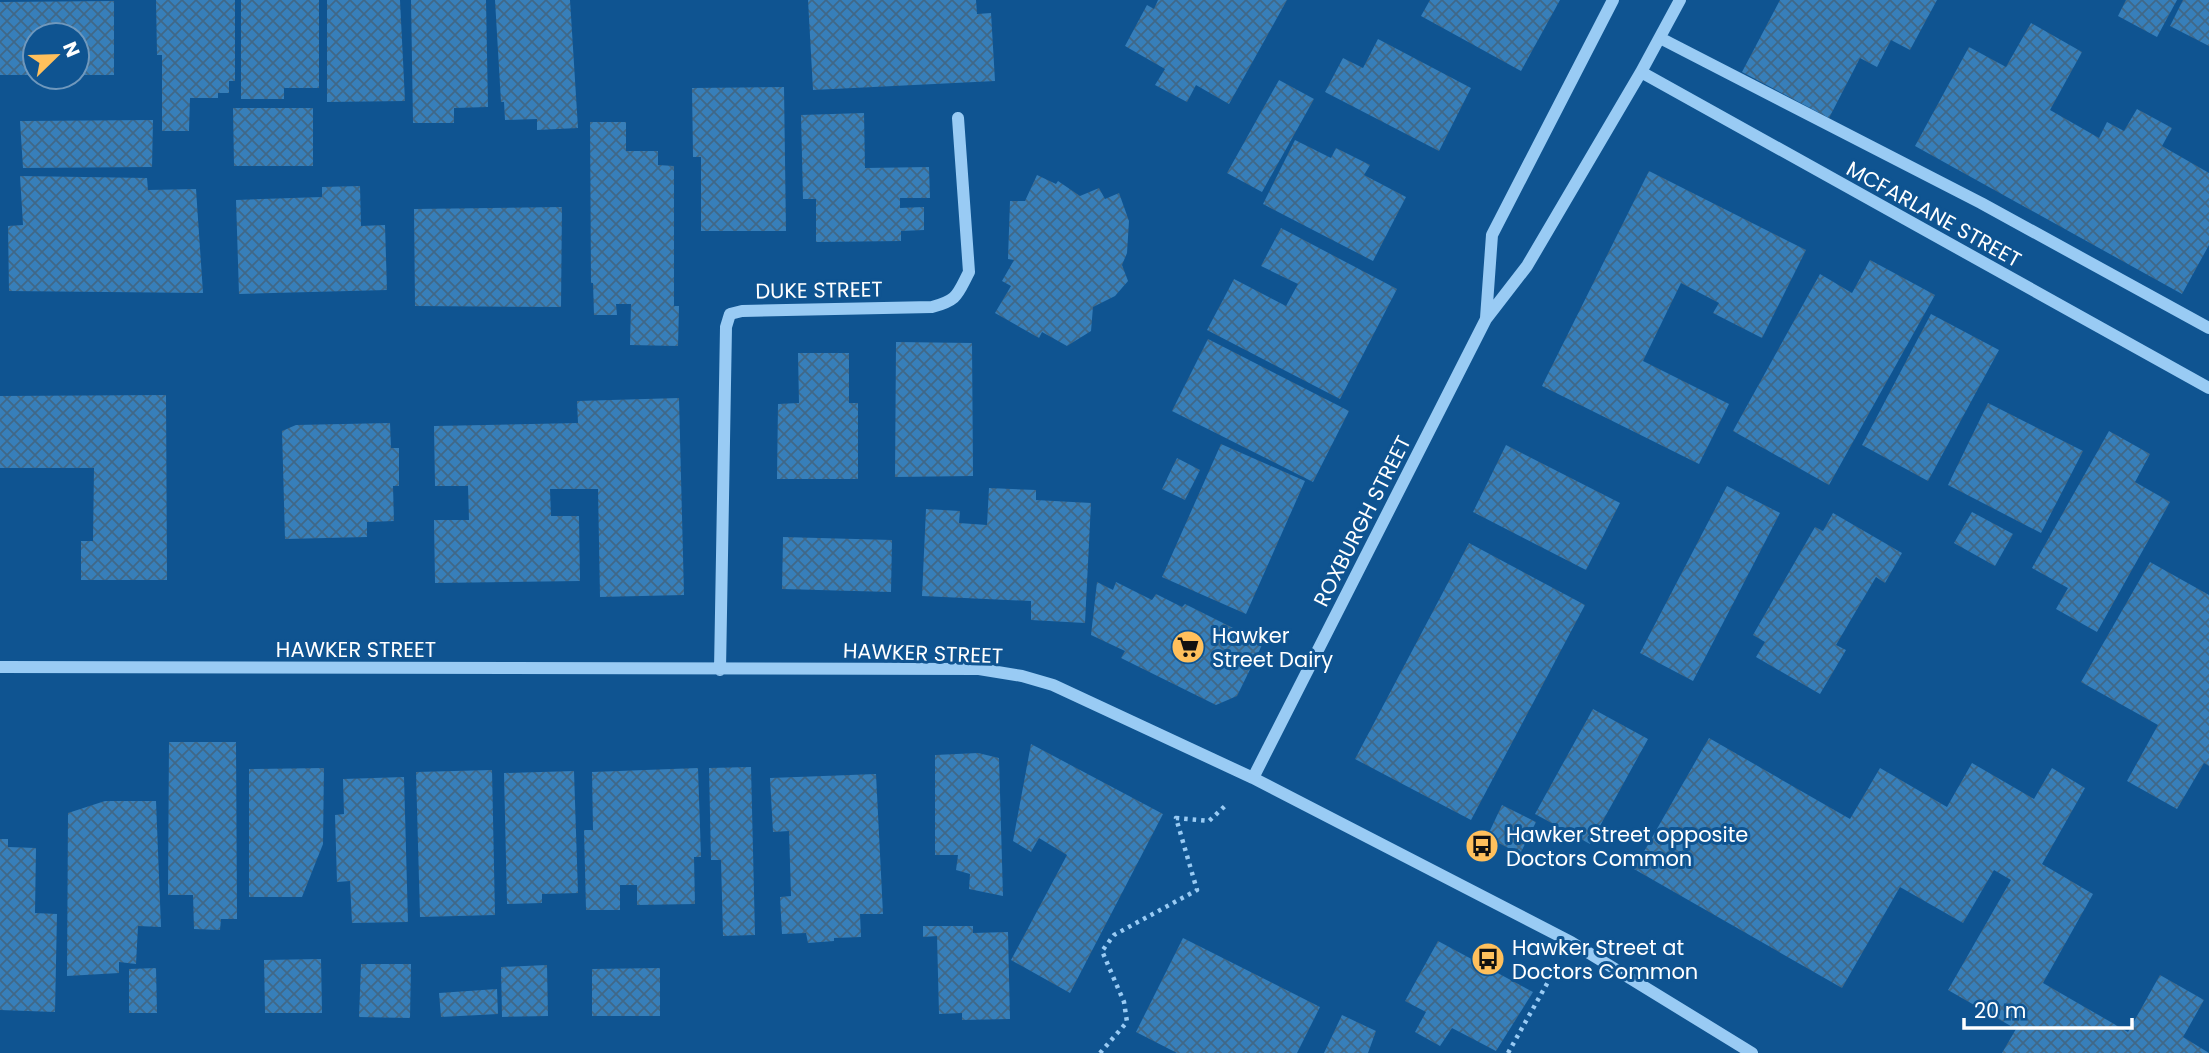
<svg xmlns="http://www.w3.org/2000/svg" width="2209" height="1053" viewBox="0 0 2209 1053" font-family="Poppins,sans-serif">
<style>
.building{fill:url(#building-cross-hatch)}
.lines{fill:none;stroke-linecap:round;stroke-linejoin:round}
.path{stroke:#99cbf4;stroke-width:4.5;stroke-dasharray:3.5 5;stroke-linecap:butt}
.minor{stroke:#99cbf4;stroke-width:12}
.labels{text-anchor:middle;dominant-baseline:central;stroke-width:6;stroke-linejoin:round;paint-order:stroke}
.street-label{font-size:21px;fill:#fff;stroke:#0f5491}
.poi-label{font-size:21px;fill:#fff;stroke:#0f5491;text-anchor:start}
</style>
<defs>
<pattern id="building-cross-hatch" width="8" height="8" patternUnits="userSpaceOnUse" patternTransform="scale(1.75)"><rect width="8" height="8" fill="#377fba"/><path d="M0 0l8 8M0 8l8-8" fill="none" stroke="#406888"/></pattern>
</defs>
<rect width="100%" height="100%" fill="#0f5491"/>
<!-- building -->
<path class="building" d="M 156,0 L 235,0 L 235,81 L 229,81 L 229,93 L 218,93 L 218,98 L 190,98 L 189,131 L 162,131 L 162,55 L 157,55 Z
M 241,0 L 319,0 L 319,88 L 284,88 L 284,99 L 241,99 Z
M 327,0 L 400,0 L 405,101 L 327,102 Z
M 411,0 L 486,0 L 488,107 L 454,108 L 454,123 L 413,123 Z
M 495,0 L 570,0 L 578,128 L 537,130 L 537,119 L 505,120 L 504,102 L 501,102 Z
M 808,0 L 976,0 L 977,14 L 991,13 L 995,81 L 813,90 Z
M 1158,0 L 1287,0 L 1229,104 L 1196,85 L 1187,102 L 1155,85 L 1165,69 L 1125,46 L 1147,5 L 1154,9 Z
M 1430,0 L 1560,0 L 1521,71 L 1421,16 Z
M 1780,0 L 1937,0 L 1910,50 L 1891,40 L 1877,67 L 1860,58 L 1829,118 L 1742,72 Z
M 2126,0 L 2177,0 L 2157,37 L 2118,16 Z
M 2183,0 L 2209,0 L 2209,46 L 2170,26 Z
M 114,1 L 114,75 L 77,75 L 77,35 L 35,35 L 35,75 L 0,75 L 0,2 Z
M 2031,23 L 2082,52 L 2050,110 L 2099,138 L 2107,122 L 2124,131 L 2137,109 L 2172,128 L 2162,146 L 2209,173 L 2209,245 L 2182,294 L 1915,146 L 1969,47 L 2006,67 Z
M 1378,39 L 1471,88 L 1439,151 L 1325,92 L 1343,58 L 1363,68 Z
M 1279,80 L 1314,99 L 1262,192 L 1227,173 Z
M 784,87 L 786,231 L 701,231 L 701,157 L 693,157 L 692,88 Z
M 233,108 L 313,108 L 313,166 L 234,166 Z
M 864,113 L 865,168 L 929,167 L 930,198 L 900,198 L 900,208 L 924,207 L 924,230 L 901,231 L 901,241 L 816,242 L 816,199 L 803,199 L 801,115 Z
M 153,120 L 152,167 L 23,168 L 20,121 Z
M 590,122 L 626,122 L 626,151 L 658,151 L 658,165 L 674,166 L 674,306 L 679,306 L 678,346 L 630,345 L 631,304 L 616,304 L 617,315 L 594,315 L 593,283 L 591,283 Z
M 1295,140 L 1331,158 L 1336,148 L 1370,165 L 1364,175 L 1406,197 L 1373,261 L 1263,204 Z
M 1649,171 L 1806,250 L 1762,338 L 1713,313 L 1719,303 L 1681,283 L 1643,361 L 1729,404 L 1699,464 L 1542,386 Z
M 1037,175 L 1056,184 L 1058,181 L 1080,196 L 1099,188 L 1105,199 L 1119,193 L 1129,221 L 1127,253 L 1122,265 L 1128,281 L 1115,296 L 1093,307 L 1091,331 L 1067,346 L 1042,332 L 1039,338 L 995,313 L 1011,286 L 1002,281 L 1014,260 L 1008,259 L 1010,201 L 1025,201 Z
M 20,176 L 147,178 L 148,190 L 196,189 L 203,293 L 9,291 L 8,226 L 23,225 Z
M 360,186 L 361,226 L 385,225 L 387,290 L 239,294 L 236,200 L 322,197 L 322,187 Z
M 562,207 L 561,307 L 415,306 L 414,209 Z
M 1281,228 L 1397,289 L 1340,399 L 1207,330 L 1234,279 L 1286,306 L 1298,284 L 1261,266 Z
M 1870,260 L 1935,295 L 1829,485 L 1733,431 L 1820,274 L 1852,293 Z
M 1931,314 L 1999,350 L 1928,481 L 1862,445 Z
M 1208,339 L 1349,411 L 1313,482 L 1172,411 Z
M 896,342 L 972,343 L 973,476 L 895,477 Z
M 798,353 L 849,353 L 849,403 L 858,403 L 858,479 L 777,479 L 778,404 L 799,403 Z
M 166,395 L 167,580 L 81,580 L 81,541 L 93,541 L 94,468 L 0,468 L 0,396 Z
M 679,398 L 684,595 L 600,597 L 598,489 L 550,489 L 551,516 L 579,516 L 580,581 L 435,583 L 434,520 L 469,520 L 468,486 L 435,486 L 434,426 L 578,423 L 577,401 Z
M 1988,403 L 2083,451 L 2041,533 L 1948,485 Z
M 390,423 L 391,448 L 399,448 L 399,486 L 393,486 L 394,521 L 367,522 L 367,537 L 285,539 L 282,431 L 296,425 Z
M 2109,431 L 2150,454 L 2135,482 L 2170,502 L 2097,632 L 2056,609 L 2068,588 L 2032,568 Z
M 1221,444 L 1305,481 L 1246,614 L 1162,577 Z
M 1506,445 L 1620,503 L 1586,570 L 1473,512 Z
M 1177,458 L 1200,470 L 1185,500 L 1162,489 Z
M 1727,486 L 1780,513 L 1693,681 L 1640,653 Z
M 989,488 L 1036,490 L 1036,500 L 1091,503 L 1085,623 L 1031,620 L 1031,601 L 922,596 L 926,509 L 960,511 L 959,523 L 987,525 Z
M 1972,512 L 2013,534 L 1995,566 L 1954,543 Z
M 1833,513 L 1902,553 L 1885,583 L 1876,577 L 1836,645 L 1846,650 L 1820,694 L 1756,657 L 1765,642 L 1753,635 L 1815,527 L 1823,531 Z
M 783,537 L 892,540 L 891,592 L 782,589 Z
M 1469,543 L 1585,605 L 1471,820 L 1355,759 Z
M 2150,562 L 2209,595 L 2209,766 L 2204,763 L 2177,809 L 2127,781 L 2158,725 L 2081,682 Z
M 1097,582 L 1113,590 L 1116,582 L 1152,600 L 1156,594 L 1182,607 L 1185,604 L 1263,643 L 1237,696 L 1216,705 L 1121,658 L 1125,651 L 1091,635 Z
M 1593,709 L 1648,739 L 1590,844 L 1535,814 Z
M 1709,738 L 1850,819 L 1880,768 L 1947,807 L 1972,763 L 2034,799 L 2052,768 L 2085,788 L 2042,864 L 2093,894 L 2043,983 L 2128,1032 L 2160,975 L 2204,1000 L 2183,1037 L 2209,1053 L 2002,1053 L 2016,1029 L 1948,990 L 2011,880 L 1994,870 L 1963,923 L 1900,887 L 1842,988 L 1634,869 Z
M 169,742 L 236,742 L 237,919 L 221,919 L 220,930 L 194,929 L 193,895 L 168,895 Z
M 1031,744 L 1163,814 L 1070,993 L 1011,960 L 1067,855 L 1039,838 L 1031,852 L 1013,841 Z
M 978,753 L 999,758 L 1003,896 L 969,889 L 970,874 L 956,870 L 958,855 L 935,855 L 935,755 Z
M 751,767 L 755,935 L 723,936 L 721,860 L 711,860 L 709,768 Z
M 324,768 L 323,844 L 302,897 L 249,897 L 249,769 Z
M 698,768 L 701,857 L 694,857 L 695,904 L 637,905 L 637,885 L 620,885 L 620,910 L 586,910 L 584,830 L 593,830 L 592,772 Z
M 492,770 L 495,915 L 420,917 L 416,772 Z
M 574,771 L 578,893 L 542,894 L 542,903 L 507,904 L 504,773 Z
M 876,774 L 883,914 L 860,914 L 861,937 L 834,938 L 834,941 L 808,943 L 806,933 L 782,934 L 780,897 L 791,896 L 789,831 L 773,832 L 770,778 Z
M 404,777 L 408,922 L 352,923 L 350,881 L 337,882 L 335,815 L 344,814 L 343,779 Z
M 105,801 L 156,801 L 161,927 L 138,926 L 136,964 L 119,962 L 119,973 L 67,976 L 68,813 Z
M 1502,805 L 1536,822 L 1520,854 L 1487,837 Z
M 0,839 L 8,839 L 8,847 L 36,848 L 35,913 L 57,914 L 55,1012 L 0,1010 Z
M 923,926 L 973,926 L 973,933 L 1008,932 L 1010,1019 L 962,1020 L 962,1013 L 939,1014 L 937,936 L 923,937 Z
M 1183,938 L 1320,1007 L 1297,1053 L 1177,1053 L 1136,1032 Z
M 1438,941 L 1533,992 L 1496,1051 L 1452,1028 L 1440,1046 L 1415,1032 L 1426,1012 L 1405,1001 Z
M 321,959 L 322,1013 L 265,1013 L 264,960 Z
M 361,964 L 411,964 L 410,1018 L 359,1017 Z
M 547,965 L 548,1016 L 502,1017 L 501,967 Z
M 156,968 L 157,1013 L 129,1013 L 129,969 Z
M 660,968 L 660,1016 L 592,1016 L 592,969 Z
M 497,989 L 498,1014 L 441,1017 L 439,993 Z
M 1342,1015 L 1376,1031 L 1368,1053 L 1324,1053 Z"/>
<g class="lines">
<!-- path -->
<path class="path" d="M 1100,1053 L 1127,1022 L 1124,1002 L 1102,951 L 1114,935 L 1197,890 L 1176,818 L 1209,821 L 1225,806
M 1508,1053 L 1553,973"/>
<!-- minor -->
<path class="minor" d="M 1660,38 L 1981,203 L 2209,328
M 1641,72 L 2209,388
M 1486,318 L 1492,235 L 1613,0
M 0,667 L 979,669 L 1022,676 L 1053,685 L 1253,778 L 1571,942 L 1752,1053
M 720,670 L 726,327 L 730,314 L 742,311 L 932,307 C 958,300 957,295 969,272 L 958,118
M 1253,778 L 1486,319 L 1527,266 L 1641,72 L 1680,0"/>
</g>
<!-- icons -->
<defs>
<symbol id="supermarket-disc" viewBox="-11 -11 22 22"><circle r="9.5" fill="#ffc05c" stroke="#0f5491"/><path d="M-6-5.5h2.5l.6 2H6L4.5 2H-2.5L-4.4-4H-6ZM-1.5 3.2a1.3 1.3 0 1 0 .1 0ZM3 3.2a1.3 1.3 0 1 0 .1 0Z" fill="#111"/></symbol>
<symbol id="bus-disc" viewBox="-11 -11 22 22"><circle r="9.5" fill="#ffc05c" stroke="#0f5491"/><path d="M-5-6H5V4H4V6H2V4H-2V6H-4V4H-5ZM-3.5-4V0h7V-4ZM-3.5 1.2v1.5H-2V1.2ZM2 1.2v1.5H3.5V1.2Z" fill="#111"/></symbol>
</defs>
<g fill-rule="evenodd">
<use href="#supermarket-disc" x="1169" y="628" width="38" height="38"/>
<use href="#bus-disc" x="1463" y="827" width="38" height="38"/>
<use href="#bus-disc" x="1469" y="940" width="38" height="38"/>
</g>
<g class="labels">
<!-- street labels -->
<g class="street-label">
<text transform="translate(1934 214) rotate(29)">MCFARLANE STREET</text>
<text transform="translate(819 290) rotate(-1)">DUKE STREET</text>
<text transform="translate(1362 521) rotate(-63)">ROXBURGH STREET</text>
<text x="356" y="649">HAWKER STREET</text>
<text transform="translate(923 653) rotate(2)">HAWKER STREET</text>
</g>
<!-- poi labels -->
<g class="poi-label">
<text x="1212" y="635">Hawker<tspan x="1212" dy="24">Street Dairy</tspan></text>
<text x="1506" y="834">Hawker Street opposite<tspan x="1506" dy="24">Doctors Common</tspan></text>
<text x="1512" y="947">Hawker Street at<tspan x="1512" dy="24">Doctors Common</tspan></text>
</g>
</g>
<!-- north arrow -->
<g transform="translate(56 56) rotate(67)"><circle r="33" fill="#0f5491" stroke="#6f98bd" stroke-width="2"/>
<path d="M0-5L12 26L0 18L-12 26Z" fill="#ffc05c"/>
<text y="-10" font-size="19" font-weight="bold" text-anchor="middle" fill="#ffffff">N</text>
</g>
<!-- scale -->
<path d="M1964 1018v10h168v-10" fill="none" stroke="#ffffff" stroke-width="3.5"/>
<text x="1974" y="1018" font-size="21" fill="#ffffff" stroke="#0f5491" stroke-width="5" paint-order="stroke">20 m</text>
</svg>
